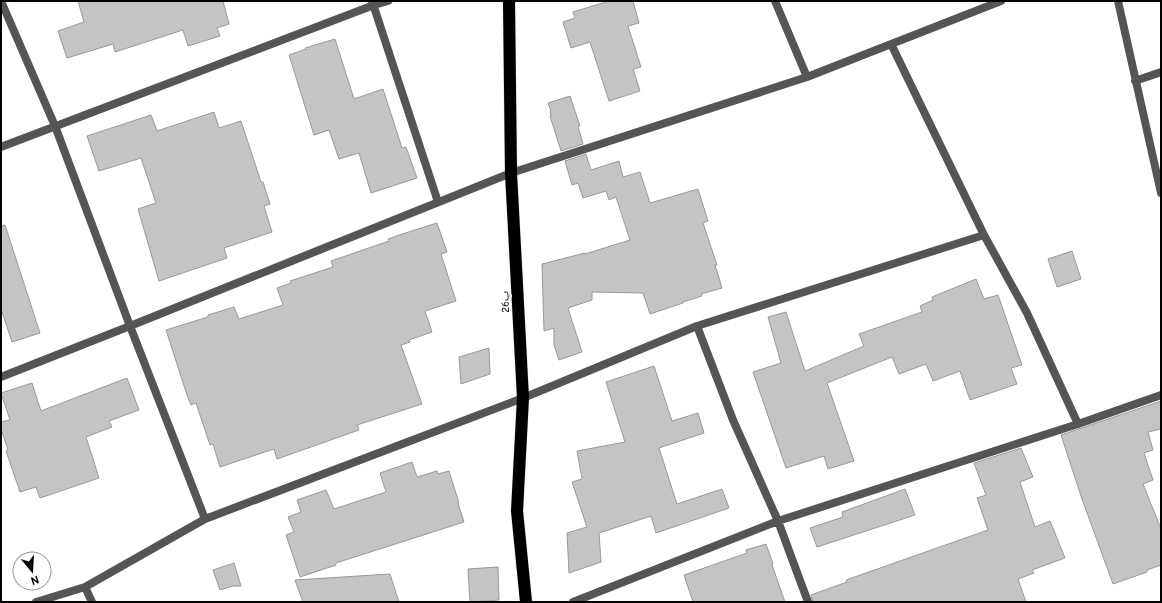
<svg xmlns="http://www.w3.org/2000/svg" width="1162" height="603" viewBox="0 0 1162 603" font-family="Overpass,'Noto Sans Arabic',sans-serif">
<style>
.building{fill:#c4c4c4;stroke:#999}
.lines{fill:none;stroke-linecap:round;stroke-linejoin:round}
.highway-casing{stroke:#dbdbdb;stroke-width:13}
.street{stroke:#555;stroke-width:8}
.highway{stroke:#000;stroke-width:12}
.labels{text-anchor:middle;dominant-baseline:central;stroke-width:3.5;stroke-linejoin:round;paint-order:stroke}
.street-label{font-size:10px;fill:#000;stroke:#fff}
</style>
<rect width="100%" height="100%" fill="#fff"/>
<!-- building -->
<path class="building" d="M 78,1 L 223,1 L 229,24 L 217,28 L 220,36 L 188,46 L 183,30 L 115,52 L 113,44 L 67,58 L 58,31 L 84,22 Z
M 609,1 L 633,1 L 639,23 L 628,26 L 641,67 L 633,69 L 640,91 L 609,101 L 590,42 L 571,48 L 563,22 L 575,18 L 573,12 Z
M 335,39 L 354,99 L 383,89 L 402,148 L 406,147 L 417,178 L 371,193 L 359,153 L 339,159 L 329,130 L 314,135 L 289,55 L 306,49 L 305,48 Z
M 570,96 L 580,126 L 578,126 L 583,144 L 561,151 L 550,116 L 551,116 L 550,111 L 551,111 L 548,103 Z
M 214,112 L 219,128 L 241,121 L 261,182 L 263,182 L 270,204 L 264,206 L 272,232 L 224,248 L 227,258 L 159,281 L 138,209 L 156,203 L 141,158 L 99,171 L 87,136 L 151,115 L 157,131 Z
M 586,154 L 591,170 L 619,161 L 623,177 L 640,172 L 650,203 L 698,189 L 708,221 L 703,223 L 717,265 L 715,265 L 722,288 L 701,294 L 702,296 L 683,302 L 683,303 L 650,314 L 643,293 L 592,292 L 592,300 L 568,308 L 582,352 L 559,360 L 554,345 L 554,328 L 544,331 L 542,264 L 585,253 L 585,254 L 630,240 L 616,197 L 609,200 L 606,191 L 583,198 L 578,183 L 572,185 L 565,161 Z
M 437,223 L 447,252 L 441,254 L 456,301 L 425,311 L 432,332 L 409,340 L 410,342 L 401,345 L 422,404 L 357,425 L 359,430 L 277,459 L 274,449 L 220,467 L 213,444 L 210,445 L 196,403 L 191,405 L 187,395 L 166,330 L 208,317 L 208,315 L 234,307 L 239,319 L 283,305 L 277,288 L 291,283 L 290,281 L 333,267 L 331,261 L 389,241 L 388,239 L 399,235 Z
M 5,225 L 40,333 L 12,342 L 1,309 L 1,226 Z
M 1072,251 L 1081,279 L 1057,287 L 1048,259 Z
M 976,279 L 984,299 L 998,295 L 1022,365 L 1011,368 L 1017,384 L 970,400 L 960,371 L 933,381 L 926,364 L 899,374 L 892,357 L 827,383 L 854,461 L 828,469 L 824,456 L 786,468 L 753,372 L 781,363 L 768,317 L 786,312 L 805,371 L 864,346 L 859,334 L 922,312 L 920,306 L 933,300 L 932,297 Z
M 489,348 L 490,374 L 461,384 L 459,357 Z
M 654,366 L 672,421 L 698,413 L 704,433 L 659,448 L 677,504 L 722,489 L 729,508 L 656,533 L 651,516 L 599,533 L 601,562 L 569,573 L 567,533 L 587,527 L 572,482 L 582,479 L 577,451 L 625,442 L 606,382 Z
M 127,378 L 139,410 L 109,421 L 112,427 L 86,437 L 99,478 L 40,498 L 36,487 L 20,492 L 6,451 L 8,450 L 1,429 L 1,422 L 10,420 L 1,393 L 32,383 L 41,411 Z
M 1161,401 L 1161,429 L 1148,432 L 1153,450 L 1144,453 L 1153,480 L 1143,484 L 1161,529 L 1161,565 L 1147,570 L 1147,572 L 1113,584 L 1082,499 L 1061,435 Z
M 1021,448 L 1033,477 L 1020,482 L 1035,527 L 1050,521 L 1065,558 L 1032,570 L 1034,573 L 1018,579 L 1026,602 L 813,602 L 811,595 L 847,582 L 846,580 L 988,530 L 977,498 L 986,495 L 974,463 Z
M 412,462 L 417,477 L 437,471 L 438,474 L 449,471 L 459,503 L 458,503 L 464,522 L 336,563 L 336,565 L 300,577 L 286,535 L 294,532 L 288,517 L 301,512 L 297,500 L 326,490 L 334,509 L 386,492 L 380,473 Z
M 905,489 L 915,515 L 817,547 L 810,528 L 843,517 L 842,512 Z
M 766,544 L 773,564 L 772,565 L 785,602 L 693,602 L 684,575 L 747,553 L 746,550 Z
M 234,563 L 241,586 L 233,586 L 220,590 L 213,570 Z
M 498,567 L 499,600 L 470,602 L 468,569 Z
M 390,574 L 399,602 L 303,602 L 295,580 Z"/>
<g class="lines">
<defs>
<path id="highway" d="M 509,1 L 511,173 L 523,398 L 517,511 L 526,602"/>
</defs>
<!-- highway casing -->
<use href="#highway" class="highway-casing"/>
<!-- street -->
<path class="street" d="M 1,1 L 55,126 L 130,326 L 205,519
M 372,1 L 438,202
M 775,1 L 807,77
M 1118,1 L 1161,193
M 891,44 L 984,235 L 1027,313 L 1078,424
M 1135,81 L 1161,72
M 1,147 L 374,5 L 388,1
M 697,326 L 733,420 L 778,521 L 808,602
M 1,377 L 130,326 L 511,173 L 807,77 L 1001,1
M 85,587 L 92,602
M 36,602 L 85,587 L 205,519 L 523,398 L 697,326 L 984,235
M 573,602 L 778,521 L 1078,424 L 1161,395"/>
<!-- highway -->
<use href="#highway" class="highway"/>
</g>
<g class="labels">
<!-- street labels -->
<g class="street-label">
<text transform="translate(506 302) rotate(-93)">26ب</text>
</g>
</g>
<!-- border -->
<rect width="1162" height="603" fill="none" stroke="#000000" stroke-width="4"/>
<!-- north arrow -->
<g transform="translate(32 571) rotate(162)"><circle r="19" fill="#ffffff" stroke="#999999"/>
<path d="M0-3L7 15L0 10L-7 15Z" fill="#000000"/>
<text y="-6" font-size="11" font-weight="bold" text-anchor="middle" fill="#000000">N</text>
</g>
</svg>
